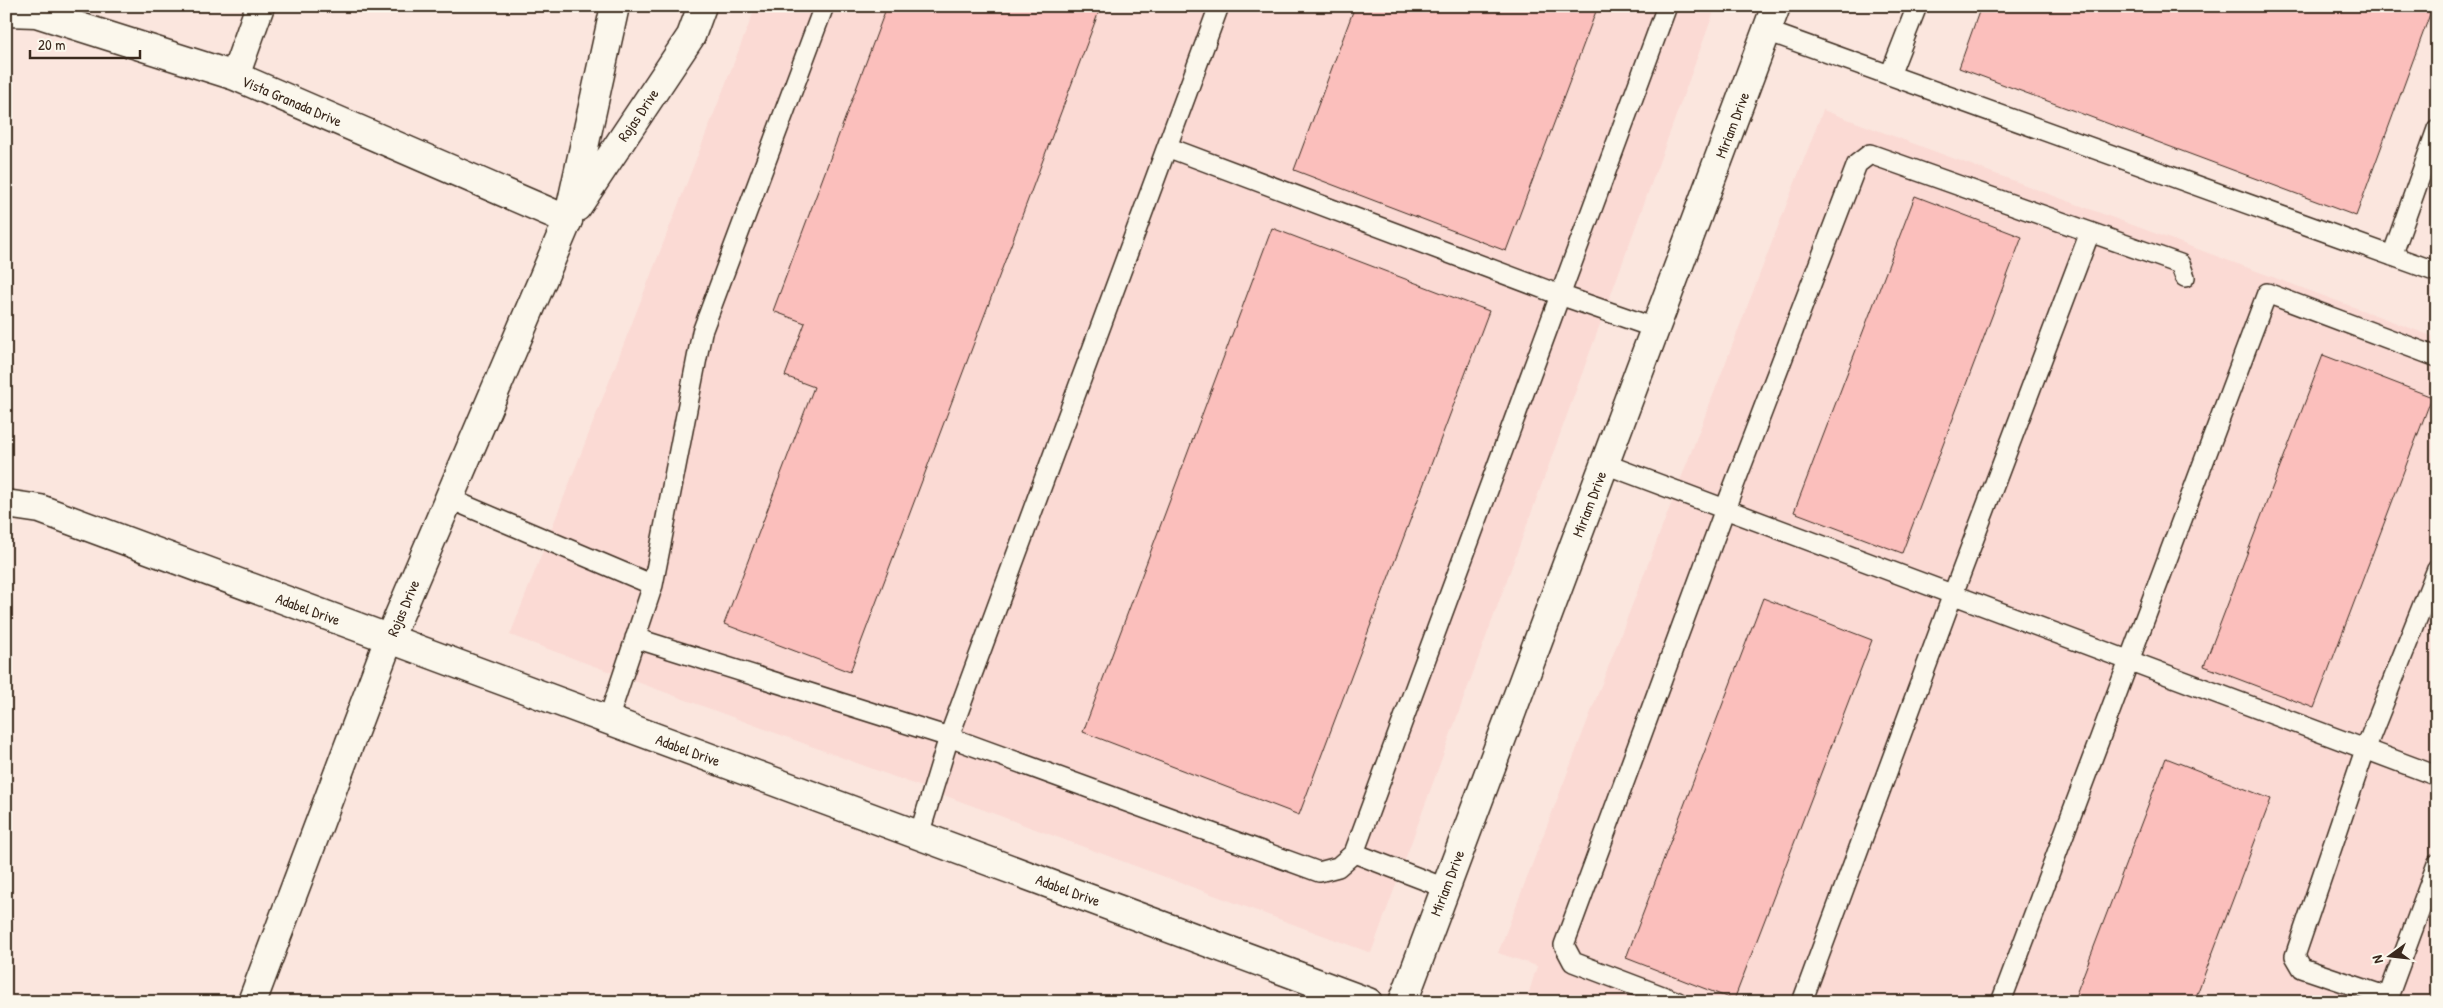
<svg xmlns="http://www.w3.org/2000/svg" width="2443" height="1008" viewBox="0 0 2443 1008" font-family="'Patrick Hand',sans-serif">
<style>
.built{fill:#fbdad4}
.building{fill:#fbbfbc;stroke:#3b2a1e}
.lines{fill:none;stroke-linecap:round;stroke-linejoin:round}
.lane-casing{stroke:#3b2a1e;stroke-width:22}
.street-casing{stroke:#3b2a1e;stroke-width:31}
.secondary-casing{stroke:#3b2a1e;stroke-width:31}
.lane{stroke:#fbf7ec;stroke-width:19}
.street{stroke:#fbf7ec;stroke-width:28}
.secondary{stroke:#fbf7ec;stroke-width:28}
.labels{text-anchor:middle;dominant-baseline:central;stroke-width:4;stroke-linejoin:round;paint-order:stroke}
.street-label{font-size:15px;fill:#3b2a1e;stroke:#fbf7ec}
</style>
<rect width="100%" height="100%" fill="#fbe6de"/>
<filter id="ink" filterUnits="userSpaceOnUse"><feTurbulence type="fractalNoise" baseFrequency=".02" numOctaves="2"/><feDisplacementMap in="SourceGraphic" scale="10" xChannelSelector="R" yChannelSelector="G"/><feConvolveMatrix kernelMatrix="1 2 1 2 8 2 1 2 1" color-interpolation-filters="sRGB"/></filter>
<g filter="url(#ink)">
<!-- built -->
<path class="built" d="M 756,6 L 1716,6 L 1371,953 L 510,635 Z
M 1823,110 L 2437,338 L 2437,1002 L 1526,1002 L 1537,966 L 1498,953 Z"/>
<!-- building -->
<path class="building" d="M 887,6 L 1101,6 L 850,672 L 724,624 L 814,387 L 785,376 L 805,323 L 773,311 Z
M 1355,6 L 1598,6 L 1506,251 L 1294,170 Z
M 1981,6 L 2433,6 L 2356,216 L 1959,68 Z
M 1915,196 L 2022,237 L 1902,553 L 1794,512 Z
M 1272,228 L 1489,311 L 1299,815 L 1083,732 Z
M 2323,355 L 2432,397 L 2314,708 L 2204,666 Z
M 1763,598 L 1872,640 L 1734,1000 L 1626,958 Z
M 2166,758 L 2271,799 L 2194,1002 L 2073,1002 Z"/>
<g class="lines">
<defs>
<path id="lane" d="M 1219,6 L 949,737 L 1319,872 L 1338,867 L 1354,853 L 1667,6
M 1767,31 L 2437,272
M 1890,75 L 1917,6
M 1167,147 L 1560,295 L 1655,328
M 2392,256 L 2437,129
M 1605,464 L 2437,776
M 450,499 L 653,585
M 2437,569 L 2365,750 L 2295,956 L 2302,968 L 2388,997 L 2437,864
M 635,638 L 949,737 L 919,835
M 608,720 L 653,585 L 702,332 L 824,6
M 1354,853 L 1445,888
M 1678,1002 L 1573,962 L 1564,945 L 1725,509 L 1857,164 L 1870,154 L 2180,264 L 2185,277
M 1802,1002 L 1953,594 L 2090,232
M 2001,1002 L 2267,293 L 2437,357"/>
<path id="street" d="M 6,12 L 36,13 L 235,76 L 568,220
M 235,76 L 260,6
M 6,504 L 40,509 L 1368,1002
M 1403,1002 L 1776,6"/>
<path id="secondary" d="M 577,207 L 691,36 L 702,6
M 252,1002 L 389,639 L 568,220 L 615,6"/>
</defs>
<!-- lane casing -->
<use href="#lane" class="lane-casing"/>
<!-- street casing -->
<use href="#street" class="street-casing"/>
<!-- secondary casing -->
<use href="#secondary" class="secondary-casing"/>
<!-- lane -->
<use href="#lane" class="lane"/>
<!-- street -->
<use href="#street" class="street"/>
<!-- secondary -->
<use href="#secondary" class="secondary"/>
</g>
</g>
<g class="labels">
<!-- street labels -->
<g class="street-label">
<text transform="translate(292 101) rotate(23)">Vista Granada Drive</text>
<text transform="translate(638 115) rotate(-56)">Rojas Drive</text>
<text transform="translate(1732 125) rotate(-69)">Miriam Drive</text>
<text transform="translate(1589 504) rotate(-69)">Miriam Drive</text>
<text transform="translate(403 608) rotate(-67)">Rojas Drive</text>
<text transform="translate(308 609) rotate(20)">Adabel Drive</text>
<text transform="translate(688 750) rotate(20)">Adabel Drive</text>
<text transform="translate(1447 883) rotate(-69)">Miriam Drive</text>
<text transform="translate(1068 890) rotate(20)">Adabel Drive</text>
</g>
</g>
<!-- margin -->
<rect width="2443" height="1008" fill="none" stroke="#fbf7ec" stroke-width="25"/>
<rect x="12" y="12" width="2418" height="983" fill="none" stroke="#3b2a1e" stroke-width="2" filter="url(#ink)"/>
<!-- north arrow -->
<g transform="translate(2390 956) rotate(255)" stroke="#fbf7ec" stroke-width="4" paint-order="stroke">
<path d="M0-4L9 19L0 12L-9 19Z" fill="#3b2a1e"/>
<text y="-8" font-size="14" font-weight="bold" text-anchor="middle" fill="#3b2a1e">N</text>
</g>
<!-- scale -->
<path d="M30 50v8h110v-8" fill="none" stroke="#3b2a1e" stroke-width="2.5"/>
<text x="38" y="50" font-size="15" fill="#3b2a1e" stroke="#fbf7ec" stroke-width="4" paint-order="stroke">20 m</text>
</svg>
